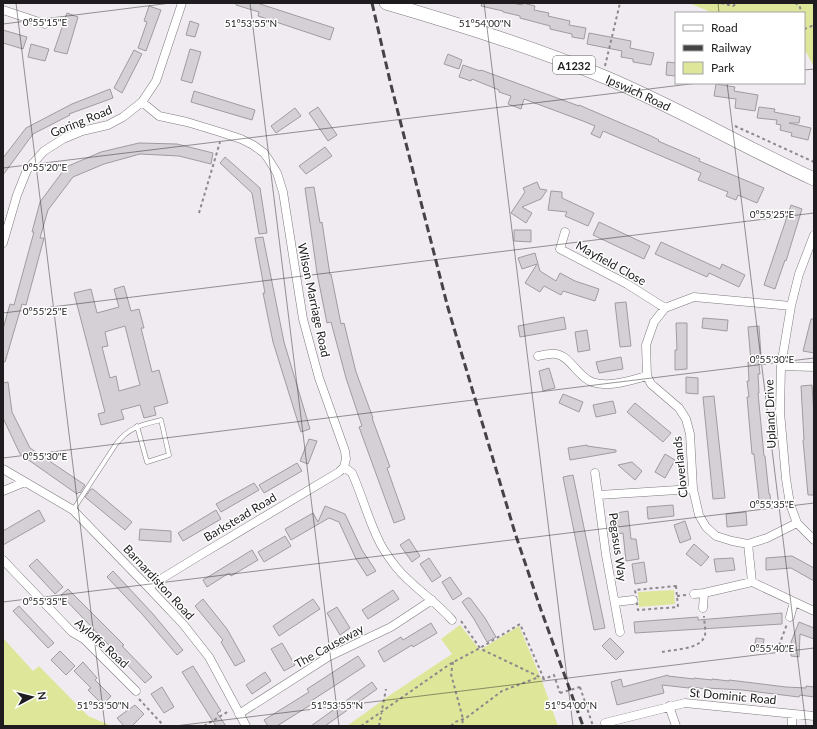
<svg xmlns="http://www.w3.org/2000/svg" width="817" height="729" viewBox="0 0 817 729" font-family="Lato,sans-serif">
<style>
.green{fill:#dee699}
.building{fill:#d5d0d5;stroke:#9f9b9f;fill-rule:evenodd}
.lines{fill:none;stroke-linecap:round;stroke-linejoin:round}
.service-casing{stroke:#7e7a7e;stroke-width:5}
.minor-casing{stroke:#7e7a7e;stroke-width:9}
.primary-casing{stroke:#7e7a7e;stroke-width:14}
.path{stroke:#8c888c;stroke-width:2;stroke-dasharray:3 3;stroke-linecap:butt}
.service{stroke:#fff;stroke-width:4}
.minor{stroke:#fff;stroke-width:8}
.primary{stroke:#fff;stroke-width:13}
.rail{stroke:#454345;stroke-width:3;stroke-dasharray:8 4;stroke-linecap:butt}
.path-bridge{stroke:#8c888c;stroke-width:2;stroke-dasharray:3 3;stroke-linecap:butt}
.ticks{fill:none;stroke:#1e1c1e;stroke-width:1;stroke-opacity:0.45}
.labels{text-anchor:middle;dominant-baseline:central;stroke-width:3;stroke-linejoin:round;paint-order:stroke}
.shield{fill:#fff;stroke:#626062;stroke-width:1}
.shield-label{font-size:11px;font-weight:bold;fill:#1e1c1e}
.street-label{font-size:12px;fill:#1e1c1e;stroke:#fff}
.ticks-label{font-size:10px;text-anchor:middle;fill:#1e1c1e;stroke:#fff;stroke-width:3;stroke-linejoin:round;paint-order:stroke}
</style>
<rect width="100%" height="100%" fill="#f0ebf0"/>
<!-- green -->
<path class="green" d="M 689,3 L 814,3 L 814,67 L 806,52 L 804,51 L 804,13 L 713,13 Z
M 674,590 L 675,604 L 639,607 L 638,592 Z
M 460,625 L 480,650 L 519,626 L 542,681 L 558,726 L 347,726 L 393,693 L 452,654 L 441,639 Z
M 3,638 L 33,671 L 39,666 L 88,716 L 112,726 L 3,726 Z"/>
<!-- building -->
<path class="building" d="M 236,3 L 257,3 L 334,28 L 330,40 L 258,16 L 259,12 L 236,5 Z
M 482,3 L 513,3 L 522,5 L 523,3 L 535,6 L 534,10 L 549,13 L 548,16 L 570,21 L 569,25 L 586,28 L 584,39 L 572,37 L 572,34 L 550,29 L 550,26 L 520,18 L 520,16 L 503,12 L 503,11 L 481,6 Z
M 149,6 L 161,10 L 146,51 L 138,48 L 147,22 L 144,21 Z
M 67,13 L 78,17 L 67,54 L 54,51 Z
M 190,21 L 199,24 L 195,37 L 186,35 Z
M 3,30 L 27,37 L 23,49 L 3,43 Z
M 589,33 L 631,41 L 630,48 L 654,53 L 651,65 L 633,62 L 633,59 L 621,57 L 622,51 L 587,44 Z
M 31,44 L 49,49 L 45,61 L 28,57 Z
M 190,49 L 201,52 L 192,83 L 181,80 Z
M 134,50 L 142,54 L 122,93 L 114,88 Z
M 448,54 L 462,60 L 459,69 L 444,64 Z
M 667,62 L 676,63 L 676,76 L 666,75 Z
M 463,65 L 480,71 L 481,70 L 579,106 L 579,105 L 651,136 L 659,140 L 658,141 L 700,159 L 699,161 L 764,188 L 757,203 L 738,195 L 736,200 L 726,196 L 728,192 L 698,180 L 701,173 L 603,131 L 600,138 L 591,134 L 595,126 L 583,121 L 524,99 L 521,109 L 508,104 L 511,96 L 499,92 L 499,90 L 472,79 L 471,81 L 459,77 Z
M 716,84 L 735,87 L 734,91 L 758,95 L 755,111 L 735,108 L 736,99 L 714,96 Z
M 110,89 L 113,98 L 69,114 L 70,115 L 33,134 L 3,175 L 3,158 L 26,128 L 72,104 Z
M 194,91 L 255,110 L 252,120 L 191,102 Z
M 318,107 L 337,135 L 328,141 L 309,113 Z
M 759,107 L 775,109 L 774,112 L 800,117 L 799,123 L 789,123 L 811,128 L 808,140 L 791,136 L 792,133 L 780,130 L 781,125 L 776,124 L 777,120 L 757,118 Z
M 295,108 L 301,116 L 276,133 L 271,126 Z
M 139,143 L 177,144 L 213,153 L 211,164 L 179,156 L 140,154 L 104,164 L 73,177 L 48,210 L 40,238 L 44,238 L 26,305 L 22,304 L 5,362 L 3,362 L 3,329 L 10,304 L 14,305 L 34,232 L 32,232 L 40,202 L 66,167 L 101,152 Z
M 325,147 L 332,156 L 306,174 L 299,166 Z
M 225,157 L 260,188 L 267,233 L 259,234 L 252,193 L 220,163 Z
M 537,182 L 540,189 L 547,190 L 541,199 L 522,207 L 532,213 L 526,223 L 511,213 L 525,192 L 523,188 Z
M 314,187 L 320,223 L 322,222 L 330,275 L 331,274 L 341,324 L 344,323 L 356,372 L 373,418 L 372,418 L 390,467 L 387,468 L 405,519 L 394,523 L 359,427 L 362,426 L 346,378 L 331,322 L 327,323 L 317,273 L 305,188 Z
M 551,191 L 562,192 L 562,198 L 594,213 L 588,226 L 565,216 L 567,212 L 548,210 Z
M 791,205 L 802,209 L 786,261 L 785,260 L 775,289 L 764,285 Z
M 599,222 L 650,246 L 644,259 L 593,235 Z
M 514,230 L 531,230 L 531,242 L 514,241 Z
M 263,237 L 284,342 L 310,429 L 301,432 L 273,342 L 263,293 L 265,293 L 255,238 Z
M 661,242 L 720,269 L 722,264 L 745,275 L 739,287 L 709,273 L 707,277 L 655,254 Z
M 535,253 L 540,271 L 556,281 L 560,273 L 575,281 L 599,289 L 595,301 L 563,291 L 561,295 L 544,286 L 540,292 L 525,283 L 537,264 L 522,269 L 518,258 Z
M 124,286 L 131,311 L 139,309 L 144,328 L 141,328 L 152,372 L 159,370 L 168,403 L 154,407 L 156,415 L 144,418 L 140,405 L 121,410 L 124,419 L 101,425 L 98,414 L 105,412 L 74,293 L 91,289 L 97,313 L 119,307 L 114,289 ZM 125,326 L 140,385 L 119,391 L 116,376 L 110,378 L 102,347 L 108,346 L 105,332 Z
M 626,302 L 631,346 L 620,347 L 615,303 Z
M 564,317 L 566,329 L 520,337 L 518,326 Z
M 703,318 L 728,320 L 727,331 L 702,328 Z
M 811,319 L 814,319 L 814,353 L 803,351 Z
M 676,323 L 687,323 L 687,369 L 675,370 L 675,350 L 677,350 Z
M 759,326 L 761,356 L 758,356 L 760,374 L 758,374 L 759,393 L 758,393 L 764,456 L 765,456 L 769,494 L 770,494 L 771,507 L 760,508 L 754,454 L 752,454 L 747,397 L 749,397 L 747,381 L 749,381 L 748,362 L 751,362 L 748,327 Z
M 587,330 L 590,350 L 578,352 L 575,332 Z
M 621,357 L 623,369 L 599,373 L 596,362 Z
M 549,368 L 555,388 L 543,391 L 539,371 Z
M 686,377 L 698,378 L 698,394 L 686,393 Z
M 8,382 L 12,412 L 30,448 L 85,485 L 80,493 L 79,492 L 77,494 L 20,454 L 3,418 L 3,383 Z
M 812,385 L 814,416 L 814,495 L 808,495 L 803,440 L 804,440 L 801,386 Z
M 563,394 L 583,402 L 579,412 L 559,403 Z
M 714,396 L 725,498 L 713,499 L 703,397 Z
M 613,401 L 616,413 L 596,417 L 593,405 Z
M 635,403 L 671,433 L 663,442 L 627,412 Z
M 309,439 L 317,441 L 308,464 L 300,461 Z
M 587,445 L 587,446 L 616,450 L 616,452 L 570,460 L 568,448 Z
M 665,454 L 675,460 L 665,478 L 655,472 Z
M 632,462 L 642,471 L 635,480 L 618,465 Z
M 297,463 L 302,471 L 264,493 L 259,485 Z
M 573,475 L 605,628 L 594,630 L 563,477 Z
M 254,483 L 259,490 L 221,512 L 216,504 Z
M 91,489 L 93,489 L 132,522 L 125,530 L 85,497 Z
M 673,505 L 674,516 L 648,519 L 647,507 Z
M 325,506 L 345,514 L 362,550 L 376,571 L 367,576 L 356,559 L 339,522 L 329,518 L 291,540 L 285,529 L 313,513 L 318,522 Z
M 39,510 L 45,521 L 3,545 L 3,531 Z
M 216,510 L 221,519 L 183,541 L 178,533 Z
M 628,511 L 631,539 L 636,539 L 639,559 L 626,561 L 623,533 L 618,534 L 616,513 Z
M 746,512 L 747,525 L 727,527 L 726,514 Z
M 685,521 L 691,539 L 680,543 L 674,525 Z
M 140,529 L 171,531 L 171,542 L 139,540 Z
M 285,536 L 291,546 L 264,562 L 258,552 Z
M 409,539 L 420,556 L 412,562 L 400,545 Z
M 694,544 L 709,557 L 701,566 L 686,554 Z
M 252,550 L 258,560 L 231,576 L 229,573 L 207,587 L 203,580 Z
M 792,556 L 814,568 L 814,581 L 791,568 L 766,570 L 766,558 Z
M 429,558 L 441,576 L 432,582 L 420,564 Z
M 733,558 L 735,570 L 716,572 L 714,559 Z
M 37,559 L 63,587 L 55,594 L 29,566 Z
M 644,562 L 647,582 L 635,584 L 632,564 Z
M 113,571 L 153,614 L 183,650 L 177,655 L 142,614 L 107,577 Z
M 450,577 L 462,594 L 453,600 L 442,582 Z
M 68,589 L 124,645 L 122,646 L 152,677 L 145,683 L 61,595 Z
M 393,590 L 399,599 L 368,619 L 362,610 Z
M 467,598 L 470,598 L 485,618 L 496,637 L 487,642 L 474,619 L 462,602 Z
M 203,599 L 227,629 L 245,661 L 235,666 L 221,642 L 223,640 L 195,606 Z
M 313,599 L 320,609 L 279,636 L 273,626 Z
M 19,606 L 54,643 L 48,648 L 13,611 Z
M 337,607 L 350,628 L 340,635 L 327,613 Z
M 782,613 L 782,624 L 635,633 L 634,622 L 698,617 L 698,620 Z
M 799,622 L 814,628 L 814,639 L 800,634 L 799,657 L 791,656 L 791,642 Z
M 431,623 L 437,633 L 413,647 L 412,645 L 384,662 L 378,651 L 401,637 L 403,640 Z
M 610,638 L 624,652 L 616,660 L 602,646 Z
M 756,638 L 764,639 L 762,651 L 754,650 Z
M 282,643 L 295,665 L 284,671 L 271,649 Z
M 60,651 L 75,666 L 66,675 L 51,660 Z
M 358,656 L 365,666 L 311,701 L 312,704 L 277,726 L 268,726 L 264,720 L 309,692 L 307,689 Z
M 83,662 L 97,678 L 95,680 L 111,696 L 103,705 L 88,690 L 91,688 L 74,671 Z
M 193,666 L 221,711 L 217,713 L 226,726 L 216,726 L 182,672 Z
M 265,672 L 271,681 L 252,694 L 246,685 Z
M 668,675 L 668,676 L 694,679 L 694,678 L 712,680 L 712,679 L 729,681 L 729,680 L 786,687 L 806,688 L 806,686 L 814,687 L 814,697 L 800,695 L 799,697 L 742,690 L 707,688 L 707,689 L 689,687 L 689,688 L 662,685 L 664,693 L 617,705 L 611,682 L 621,679 L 623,687 Z
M 372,682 L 377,689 L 325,726 L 311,726 Z
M 162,687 L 174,707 L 164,713 L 151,694 Z
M 135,705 L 144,714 L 132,726 L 124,726 L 117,718 Z"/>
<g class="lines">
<defs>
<path id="service" d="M 73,510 L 116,444 C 129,427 141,425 161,420 L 169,455 L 147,462 L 137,426"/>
<path id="minor" d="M 3,10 L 45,24
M 142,102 L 159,116 L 187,122 L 223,133 L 241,139 L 253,145 L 264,153 L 269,160 L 277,173 L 283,192 L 303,319 L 319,378 L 345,451 L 346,459 L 344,467 L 352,473 C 362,495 368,519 379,541 C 383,550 390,559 396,567 C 412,587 435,600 452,620
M 565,232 L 560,249 L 627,284 L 665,308
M 814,235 L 799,274 L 791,306 L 781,366 L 780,412 L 786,479 L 790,504 L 797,523 L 814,540
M 3,243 L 17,195 L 27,170 L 44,151 L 63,139 L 82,131 L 108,125 L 123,117 L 142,102 L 156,81 L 182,3
M 791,306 L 694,297 L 665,308 L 654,322 L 646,345 L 647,376 L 651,384 L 679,408 L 686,419 L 690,434 L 693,489 L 699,515 L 706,527 L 716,536 L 732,541 L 748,544 L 767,538 L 797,523
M 538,356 C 543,355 551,353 556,354 C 570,356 578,377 592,382 C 609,388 631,380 647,376
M 781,366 L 814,367
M 3,469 L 73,510 L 148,587 L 183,624 L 209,657 L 246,726
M 595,473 L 606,555 L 620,632
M 3,491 L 25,482
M 599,495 L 693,489
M 748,544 L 752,582
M 3,560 L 72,632 L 84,639 L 136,691
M 148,587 L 197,557 L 339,472 L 344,467
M 694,594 L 704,593 L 752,582 L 814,611
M 615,602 L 633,600
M 703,608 L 704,593
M 790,617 L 794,602
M 669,706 L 676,726
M 239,714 L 328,657 L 391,627 L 432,600
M 605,723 L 685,703 L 814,716
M 792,726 L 792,714"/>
<g id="primary">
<path id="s1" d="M 386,3 C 461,25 535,48 607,78 C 678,108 744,147 814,179"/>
</g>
</defs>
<!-- service casing -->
<use href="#service" class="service-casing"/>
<!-- minor casing -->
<use href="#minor" class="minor-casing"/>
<!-- primary casing -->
<use href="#primary" class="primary-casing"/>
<!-- path -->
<path class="path" d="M 721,3 L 733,6 L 737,3
M 795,3 L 799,5 L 802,13
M 804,29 L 812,26 L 814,27
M 605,66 L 620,3
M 735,126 L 814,162
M 199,213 L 220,142
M 676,586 L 678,607 L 638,610 L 635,590 Z
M 677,596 L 686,595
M 461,621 L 480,648 L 483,650 L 544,679 L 554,675 L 560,693
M 777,651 L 787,624
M 662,652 C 675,649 701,650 705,635 C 706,629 704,622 704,616
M 453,662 L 451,674 L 463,719 L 462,726
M 580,687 L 593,726
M 139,699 L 164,726
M 204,726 L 229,711
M 361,726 L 450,664 L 480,648 L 520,624 L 544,679
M 379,726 L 386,689
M 451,726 L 455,722 L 466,718 L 502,691 L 539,677"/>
<!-- service -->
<use href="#service" class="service"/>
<!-- minor -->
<use href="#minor" class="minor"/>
<!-- primary -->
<use href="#primary" class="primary"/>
<!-- rail -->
<path class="rail" d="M 372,3 L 390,81 L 448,308 L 515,533 L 541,610 L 583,726"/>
<!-- path-bridge -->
<path class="path-bridge" d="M 560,693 L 580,687"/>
</g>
<!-- ticks -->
<path class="ticks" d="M 16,3 L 105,726M 250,3 L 339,726M 484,3 L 573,726M 718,3 L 719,13M 3,24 L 171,3M 804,70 L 814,69M 727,83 L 806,726M 3,168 L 698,83M 3,313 L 814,213M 3,458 L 814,358M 3,602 L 814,503M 175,726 L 814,648"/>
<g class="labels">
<!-- shield labels -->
<rect class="shield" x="553" y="56" width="42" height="18" rx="3"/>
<g class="shield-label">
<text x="574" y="65">A1232</text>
</g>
<!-- street labels -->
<g class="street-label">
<text stroke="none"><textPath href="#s1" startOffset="268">Ipswich Road</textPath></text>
<text transform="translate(81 121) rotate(-22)">Goring Road</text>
<text transform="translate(611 263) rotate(29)">Mayfield Close</text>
<text transform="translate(314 300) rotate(78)">Wilson Marriage Road</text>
<text transform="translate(770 414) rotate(-92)">Upland Drive</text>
<text transform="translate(680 467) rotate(-96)">Cloverlands</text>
<text transform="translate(240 517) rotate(-31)">Barkstead Road</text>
<text transform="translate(618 547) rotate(82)">Pegasus Way</text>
<text transform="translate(159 582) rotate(47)">Barnardiston Road</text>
<text transform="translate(102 643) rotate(42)">Ayloffe Road</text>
<text transform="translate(329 646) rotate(-29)">The Causeway</text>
<text transform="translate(733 696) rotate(5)">St Dominic Road</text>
</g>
</g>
<g class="ticks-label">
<text x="45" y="26">0°55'15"E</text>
<text x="251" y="27">51°53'55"N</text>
<text x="485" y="27">51°54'00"N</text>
<text x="45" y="171">0°55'20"E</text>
<text x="772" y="218">0°55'25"E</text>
<text x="45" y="315">0°55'25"E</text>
<text x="772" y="363">0°55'30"E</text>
<text x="45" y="460">0°55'30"E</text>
<text x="772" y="508">0°55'35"E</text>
<text x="45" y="605">0°55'35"E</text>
<text x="772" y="652">0°55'40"E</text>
<text x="103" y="709">51°53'50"N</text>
<text x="337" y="709">51°53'55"N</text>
<text x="571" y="709">51°54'00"N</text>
</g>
<!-- border -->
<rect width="817" height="729" fill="none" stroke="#1e1c1e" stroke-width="8"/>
<!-- legend -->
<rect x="675" y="12" width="130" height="72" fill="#ffffff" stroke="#a5a4a5"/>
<rect x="683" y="25" width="20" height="6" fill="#ffffff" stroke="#a5a4a5"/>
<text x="711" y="32" font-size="12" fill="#1e1c1e">Road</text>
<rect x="683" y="45" width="20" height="6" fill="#454345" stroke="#a5a4a5"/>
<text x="711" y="52" font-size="12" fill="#1e1c1e">Railway</text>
<rect x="683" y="62" width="20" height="12" fill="#dee699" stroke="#a5a4a5"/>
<text x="711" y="72" font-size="12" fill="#1e1c1e">Park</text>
<!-- north arrow -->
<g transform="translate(32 697) rotate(83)" stroke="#ffffff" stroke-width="3" paint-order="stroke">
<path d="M0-3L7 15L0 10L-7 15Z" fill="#1e1c1e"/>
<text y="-6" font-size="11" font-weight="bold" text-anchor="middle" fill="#1e1c1e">N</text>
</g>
</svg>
